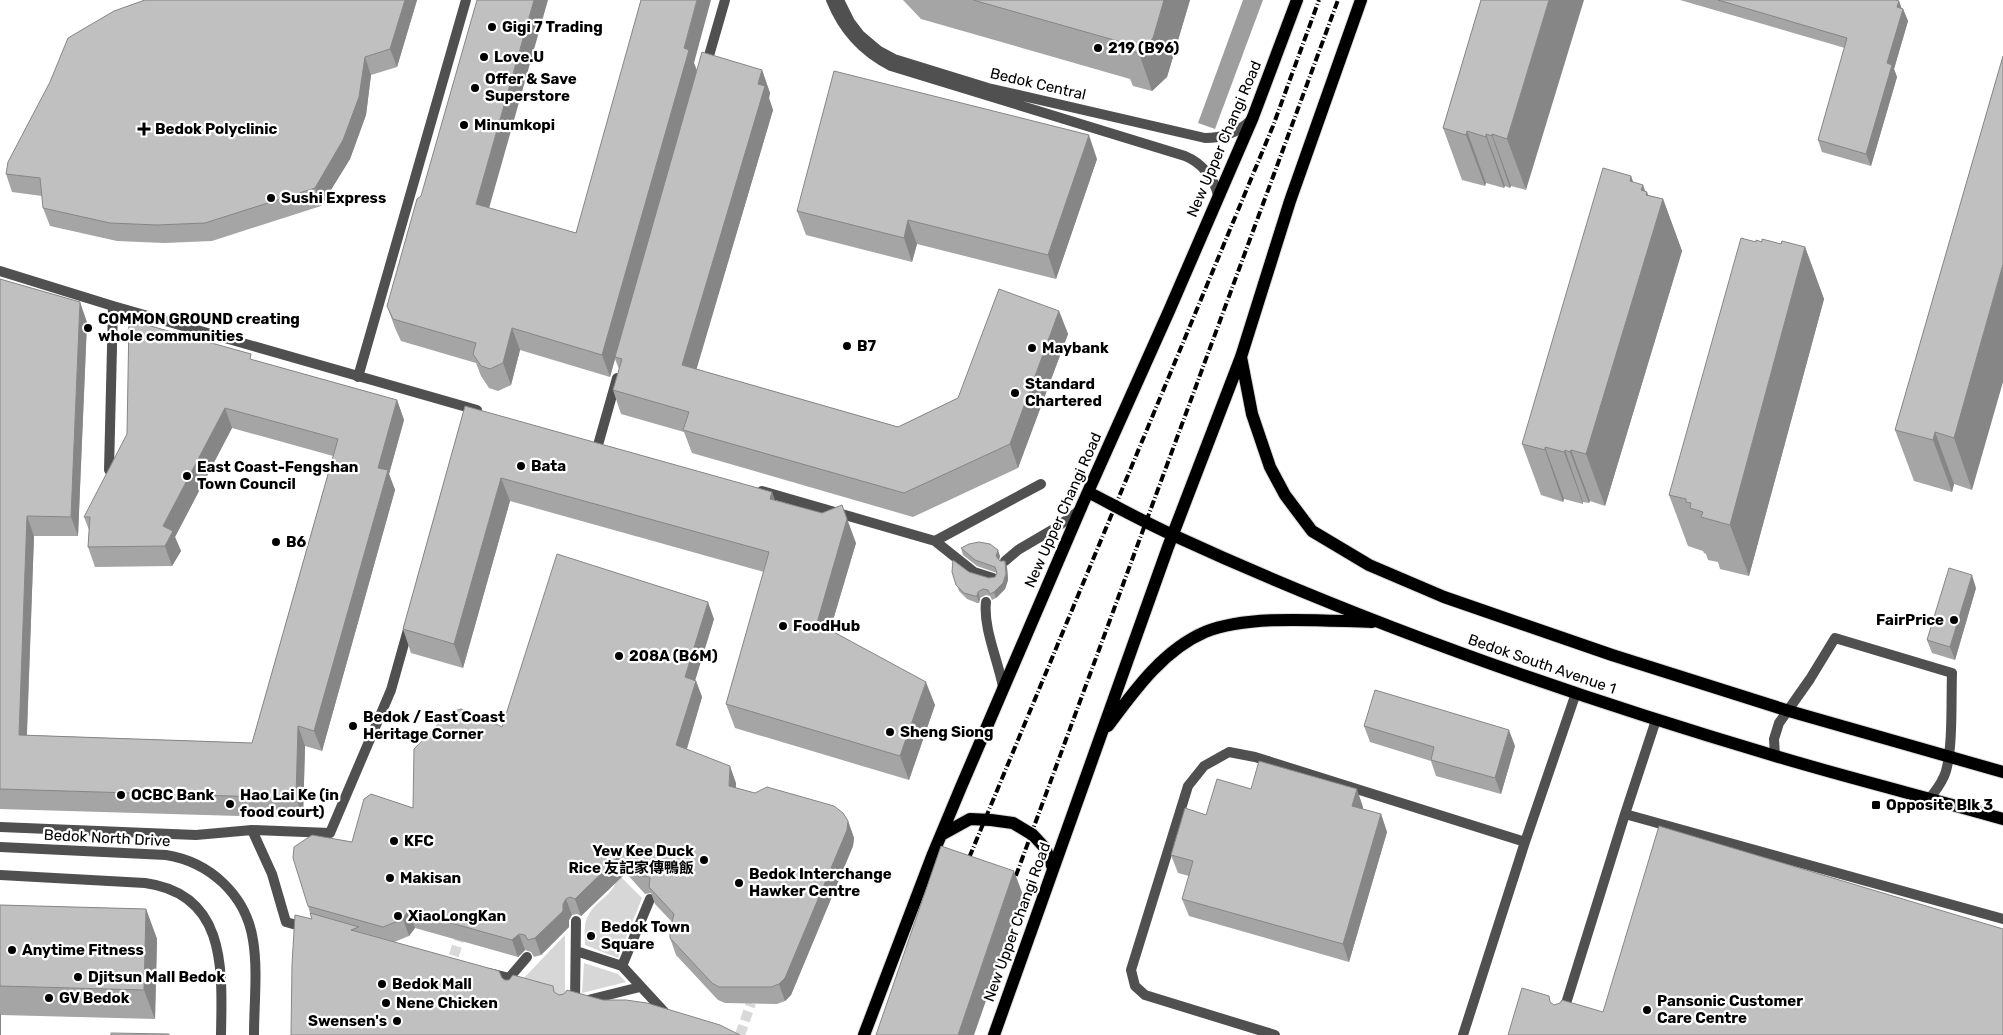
<svg xmlns="http://www.w3.org/2000/svg" width="2003" height="1035" viewBox="0 0 2003 1035" font-family="Rubik,'Noto Sans SC',sans-serif">
<style>
.green{fill:#d7d7d7}
.water{fill:#9e9e9e}
.lines{fill:none;stroke-linecap:round;stroke-linejoin:round}
.pedestrian-tunnel{stroke:#d9d9d9;stroke-width:10;stroke-dasharray:10 5;stroke-linecap:butt}
.primary-casing{stroke:#dbdbdb;stroke-width:14}
.service{stroke:#505050;stroke-width:10}
.pedestrian{stroke:#505050;stroke-width:10}
.minor{stroke:#505050;stroke-width:10}
.primary{stroke:#000;stroke-width:12}
.rail{stroke:#000;stroke-width:4;stroke-dasharray:8 2.5 1 2.5;stroke-linecap:butt}
.wall{fill:#a5a5a5}
.shaded-wall{fill:#868686}
.building{fill:#c0c0c0;stroke:#868686}
.poi-dot{fill:#000;stroke:#fff;stroke-width:2}
.labels{text-anchor:middle;dominant-baseline:central;stroke-width:4.5;stroke-linejoin:round;paint-order:stroke}
.poi-label{font-size:15px;font-weight:bold;fill:#000;stroke:#fff;text-anchor:start}
.street-label{font-size:15px;fill:#000;stroke:#fff}
</style>
<rect width="100%" height="100%" fill="#fff"/>
<!-- green -->
<path class="green" d="M 618,874 L 642,898 L 618,958 L 585,945 C 585,935 583,923 589,914 C 599,897 614,897 618,874 Z
M 565,935 L 565,999 L 521,981 Z
M 584,963 L 618,974 L 626,982 L 582,993 Z"/>
<!-- water -->
<path class="water" d="M 1243,0 L 1263,0 L 1215,129 L 1198,123 Z"/>
<g class="lines">
<!-- pedestrian-tunnel -->
<path class="pedestrian-tunnel" d="M 449,970 L 459,940
M 740,1035 L 751,1003"/>
<defs>
<path id="primary" d="M 1241,357 L 1252,414 L 1270,467 L 1285,495 L 1312,531 L 1369,565 L 1444,597 L 1612,655 L 1789,711 L 2003,772
M 1088,492 C 1117,507 1146,523 1175,536 C 1368,625 1569,695 1772,755 C 1848,778 1926,797 2003,819
M 1108,726 C 1134,691 1163,650 1205,632 C 1249,614 1324,621 1372,622
M 941,835 L 970,819 L 991,820 L 1013,823 L 1033,835 L 1045,848 L 1053,868
M 864,1035 L 933,854 L 961,787 L 1083,503 L 1169,311 L 1253,117 L 1297,0
M 994,1035 L 1168,547 L 1241,357 L 1290,201 L 1361,0"/>
</defs>
<!-- primary casing -->
<use href="#primary" class="primary-casing"/>
<!-- service -->
<path class="service" d="M 1005,561 L 1018,550 L 1057,527 L 1080,510
M 986,602 C 983,628 998,660 1003,687
M 1775,756 L 1774,739 L 1779,723 L 1810,679 L 1835,638 L 1952,673 C 1951,701 1953,746 1946,771 C 1943,782 1936,790 1930,798
M 1625,814 L 2003,919
M 1563,1013 L 1625,814 L 1656,720
M 1275,1035 L 1145,995 L 1135,986 L 1131,970 L 1188,786 L 1204,766 L 1229,752 L 1255,757 L 1525,842
M 1463,1035 L 1525,842 L 1576,693"/>
<!-- pedestrian -->
<path class="pedestrian" d="M 706,66 L 725,0
M 0,271 L 113,306 L 477,410
M 358,377 L 466,0
M 598,445 L 617,378
M 109,470 L 113,306
M 762,491 L 935,541 L 974,572 L 993,578
M 935,541 L 1041,484
M 0,827 L 196,835 L 252,830 L 330,833 L 391,690 L 409,626
M 252,830 L 272,874 L 286,922 L 307,928
M 576,951 L 622,966 L 668,1016
M 622,966 L 650,899
M 489,973 L 509,978
M 511,985 L 509,978 L 527,957
M 584,1001 L 640,987
M 575,1004 L 576,921"/>
<!-- minor -->
<path class="minor" d="M 831,0 C 843,30 863,52 891,66 L 1185,156 C 1202,163 1214,178 1218,195
M 839,0 L 850,22 L 860,35 L 879,51 L 894,59 L 988,88 L 1205,138 C 1223,138 1237,133 1250,121
M 0,847 L 166,855 C 210,862 246,895 253,940 C 258,970 254,1004 254,1035
M 0,875 L 145,883 C 228,894 222,972 221,1035"/>
<!-- primary -->
<use href="#primary" class="primary"/>
<!-- rail -->
<path class="rail" d="M 964,870 L 1273,126 L 1319,0
M 1011,889 L 1338,0"/>
</g>
<!-- wall -->
<path class="wall" d="M 145,0 L 417,0 L 397,67 L 371,75 L 366,115 L 350,159 L 321,206 L 212,241 L 164,243 L 117,241 L 50,226 L 43,208 L 42,196 L 12,192 L 6,174 Z
M 903,0 L 1190,0 L 1167,77 L 1152,91 L 1133,86 L 1130,79 L 921,19 Z
M 1481,0 L 1526,190 L 1511,186 L 1510,188 L 1505,186 L 1504,188 L 1486,183 L 1485,186 L 1462,180 L 1443,128 Z
M 1680,0 L 1896,0 L 1899,1 L 1901,8 L 1903,9 L 1908,21 L 1894,69 L 1897,77 L 1871,166 L 1822,152 L 1818,140 L 1845,48 Z
M 2003,56 L 1972,490 L 1954,484 L 1952,492 L 1914,481 L 1895,430 Z
M 694,63 L 697,70 L 762,70 L 770,93 L 769,98 L 773,110 L 696,369 L 898,427 L 958,398 L 1059,311 L 1068,334 L 1018,468 L 913,517 L 692,453 L 684,432 L 621,414 L 613,390 L 619,369 L 615,359 L 610,377 L 520,350 L 511,385 L 498,391 L 489,388 L 481,376 L 476,363 L 401,341 L 395,328 L 387,306 L 489,208 L 576,233 Z
M 1097,159 L 1056,279 L 917,244 L 912,262 L 806,235 L 797,211 Z
M 1634,183 L 1643,185 L 1645,191 L 1648,195 L 1663,199 L 1682,251 L 1605,506 L 1590,501 L 1589,503 L 1583,502 L 1583,504 L 1564,499 L 1563,502 L 1541,495 L 1522,444 Z
M 1756,242 L 1762,242 L 1805,247 L 1824,299 L 1749,576 L 1720,569 L 1718,562 L 1708,560 L 1706,554 L 1704,553 L 1703,551 L 1688,546 L 1669,495 Z
M 0,279 L 87,322 L 78,536 L 34,536 L 27,735 L 252,743 L 333,456 L 232,428 L 175,537 L 181,551 L 172,566 L 95,567 L 88,547 L 89,530 L 84,517 L 253,360 L 397,400 L 404,420 L 389,474 L 395,490 L 322,751 L 305,746 L 303,818 L 0,809 Z
M 465,406 L 776,501 L 856,543 L 830,630 L 935,705 L 909,780 L 735,728 L 726,704 L 764,572 L 510,501 L 463,668 L 411,653 L 403,629 Z
M 961,548 L 1000,556 L 999,560 L 1007,567 L 1008,580 L 1005,589 L 996,598 L 992,600 L 990,596 L 986,595 L 980,598 L 979,603 L 977,603 L 967,599 L 959,591 L 952,572 L 969,572 L 989,578 L 995,577 L 997,573 L 977,566 L 963,555 Z
M 1976,588 L 1955,660 L 1932,653 L 1927,640 Z
M 714,619 L 695,680 L 696,681 L 702,697 L 687,749 L 736,783 L 736,788 L 848,821 L 854,838 L 853,846 L 791,995 L 785,1001 L 777,1004 L 725,1003 L 718,1000 L 676,955 L 670,938 L 672,922 L 655,904 L 651,893 L 645,894 L 626,873 L 581,916 L 577,914 L 572,915 L 569,920 L 569,927 L 541,955 L 534,957 L 531,952 L 525,950 L 518,957 L 415,928 L 409,936 L 394,942 L 502,978 L 505,980 L 556,994 L 559,995 L 603,1000 L 291,1035 L 312,919 L 308,906 L 352,842 L 413,808 L 502,727 Z
M 1364,726 L 1515,746 L 1501,794 L 1436,776 L 1431,761 L 1370,742 Z
M 1251,789 L 1363,807 L 1363,809 L 1381,814 L 1387,832 L 1349,962 L 1189,916 L 1182,899 L 1189,876 L 1178,873 L 1171,855 L 1206,815 Z
M 0,905 L 146,909 L 157,939 L 155,1019 L 1,1015 L 0,1035 Z"/>
<!-- shaded-wall -->
<path class="shaded-wall" d="M 405,0 L 417,0 L 397,67 L 390,49 Z
M 534,0 L 548,0 L 484,226 L 476,204 Z
M 697,0 L 711,0 L 694,63 L 697,72 L 615,357 L 615,359 L 610,377 L 602,355 Z
M 1164,0 L 1190,0 L 1167,77 L 1152,91 L 1139,53 Z
M 1549,0 L 1584,0 L 1526,190 L 1507,139 Z
M 1899,1 L 1903,12 L 1903,9 L 1908,21 L 1894,69 L 1897,77 L 1871,166 L 1866,154 L 1887,63 L 1897,7 Z
M 365,57 L 371,75 L 366,115 L 350,159 L 321,206 L 315,188 Z
M 762,70 L 770,93 L 769,98 L 773,110 L 691,388 L 682,365 Z
M 1467,131 L 1486,183 L 1485,186 L 1466,135 Z
M 1486,134 L 1505,186 L 1504,188 L 1486,137 Z
M 1492,134 L 1511,186 L 1510,188 L 1492,136 Z
M 1089,135 L 1097,159 L 1056,279 L 1048,255 Z
M 1631,176 L 1650,228 L 1630,181 Z
M 1643,185 L 1646,194 L 1647,192 L 1657,219 L 1663,199 L 1682,251 L 1605,506 L 1586,454 Z
M 908,220 L 917,244 L 912,262 L 904,238 Z
M 1805,247 L 1824,299 L 1749,576 L 1730,525 Z
M 2003,264 L 2003,382 L 1972,490 L 1954,438 Z
M 80,302 L 87,322 L 78,536 L 71,517 Z
M 1059,311 L 1068,334 L 1018,468 L 1010,444 Z
M 512,328 L 520,350 L 511,385 L 503,363 Z
M 397,400 L 404,420 L 389,474 L 395,490 L 322,751 L 314,731 L 378,468 Z
M 225,408 L 232,428 L 175,537 L 181,551 L 172,566 L 165,546 L 163,526 Z
M 1935,432 L 1954,484 L 1952,492 L 1933,440 Z
M 1545,447 L 1564,499 L 1563,502 L 1545,450 Z
M 1565,450 L 1583,502 L 1583,504 L 1564,452 Z
M 1571,450 L 1590,501 L 1589,503 L 1570,452 Z
M 501,478 L 510,501 L 463,668 L 454,644 Z
M 772,492 L 781,515 L 770,499 Z
M 842,505 L 856,543 L 825,647 L 817,623 Z
M 27,516 L 34,536 L 26,755 L 19,735 Z
M 998,550 L 1000,556 L 998,563 L 996,556 Z
M 1005,561 L 1007,567 L 1008,580 L 1005,589 L 996,598 L 994,592 Z
M 1972,575 L 1976,588 L 1955,660 L 1950,647 Z
M 978,592 L 980,598 L 979,603 L 977,596 Z
M 708,602 L 714,619 L 691,694 L 685,677 Z
M 696,681 L 702,697 L 683,761 L 676,745 Z
M 926,682 L 935,705 L 909,780 L 900,756 Z
M 298,726 L 305,746 L 303,818 L 296,798 Z
M 1509,730 L 1515,746 L 1501,794 L 1495,778 Z
M 730,766 L 736,783 L 735,803 L 729,786 Z
M 1357,789 L 1363,807 L 1359,824 L 1352,806 Z
M 1381,814 L 1387,832 L 1349,962 L 1343,944 Z
M 848,821 L 854,838 L 853,846 L 791,995 L 785,1001 L 779,984 Z
M 619,856 L 626,873 L 581,916 L 575,899 Z
M 1014,871 L 1023,895 L 974,1035 L 958,1035 Z
M 566,899 L 572,915 L 569,920 L 569,927 L 541,955 L 535,938 Z
M 146,909 L 157,939 L 155,1019 L 144,990 Z
M 408,911 L 415,928 L 409,936 L 403,919 Z
M 519,934 L 525,950 L 518,957 L 512,940 Z
M 0,1013 L 1,1015 L 1,1035 L 0,1035 Z"/>
<!-- building -->
<path class="building" d="M 145,0 L 405,0 L 390,49 L 365,57 L 359,97 L 343,140 L 315,188 L 205,223 L 157,225 L 110,223 L 43,208 L 40,178 L 6,174 L 8,162 L 50,82 L 68,38 L 114,11 Z
M 477,0 L 534,0 L 476,204 L 576,233 L 641,0 L 697,0 L 684,48 L 689,50 L 602,355 L 512,328 L 503,363 L 490,369 L 481,366 L 473,354 L 476,343 L 393,319 L 387,306 L 417,199 L 421,196 Z
M 973,0 L 1164,0 L 1153,38 L 1139,53 L 1119,48 L 1121,42 Z
M 1481,0 L 1549,0 L 1507,139 L 1492,134 L 1492,136 L 1486,134 L 1486,137 L 1467,131 L 1466,135 L 1443,128 Z
M 1718,0 L 1896,0 L 1899,1 L 1897,7 L 1903,9 L 1887,63 L 1892,65 L 1866,154 L 1818,140 L 1847,38 Z
M 702,52 L 762,70 L 758,84 L 765,86 L 682,365 L 898,427 L 958,398 L 999,289 L 1059,311 L 1010,444 L 904,493 L 683,430 L 689,412 L 613,390 L 622,359 L 615,357 Z
M 2003,56 L 2003,264 L 1954,438 L 1935,432 L 1933,440 L 1895,430 Z
M 834,71 L 1089,135 L 1048,255 L 908,220 L 904,238 L 797,211 Z
M 1603,168 L 1631,176 L 1630,181 L 1643,185 L 1641,190 L 1647,192 L 1646,195 L 1663,199 L 1586,454 L 1571,450 L 1570,452 L 1565,450 L 1564,452 L 1545,447 L 1545,450 L 1522,444 Z
M 1741,238 L 1756,242 L 1756,240 L 1762,242 L 1762,239 L 1781,244 L 1782,241 L 1805,247 L 1730,525 L 1701,517 L 1703,512 L 1690,508 L 1691,503 L 1686,502 L 1686,499 L 1669,495 Z
M 0,279 L 80,302 L 71,517 L 27,516 L 19,735 L 252,743 L 338,439 L 225,408 L 163,526 L 173,531 L 165,546 L 88,547 L 90,517 L 84,517 L 127,434 L 129,320 L 251,354 L 250,359 L 397,400 L 378,468 L 388,470 L 314,731 L 298,726 L 296,798 L 0,789 Z
M 465,406 L 772,492 L 770,499 L 822,513 L 842,505 L 847,519 L 817,623 L 926,682 L 900,756 L 726,704 L 769,552 L 501,478 L 454,644 L 403,629 Z
M 979,542 L 990,544 L 998,550 L 996,556 L 1000,561 L 1005,561 L 1006,574 L 1003,583 L 994,592 L 990,594 L 988,590 L 983,589 L 978,592 L 977,596 L 975,596 L 964,593 L 956,585 L 952,572 L 953,560 L 969,572 L 989,578 L 995,577 L 997,573 L 995,567 L 975,560 L 961,548 L 969,544 Z
M 557,554 L 708,602 L 685,677 L 696,681 L 676,745 L 730,766 L 729,786 L 755,793 L 767,787 L 834,806 L 843,813 L 848,821 L 847,830 L 785,978 L 779,984 L 771,987 L 719,987 L 712,983 L 670,938 L 670,930 L 674,914 L 649,887 L 650,878 L 646,876 L 639,877 L 619,856 L 575,899 L 570,897 L 566,899 L 563,904 L 563,911 L 535,938 L 528,940 L 525,935 L 519,934 L 512,940 L 408,911 L 403,919 L 383,927 L 308,906 L 293,858 L 294,847 L 312,835 L 352,842 L 364,799 L 371,794 L 413,808 L 414,749 L 449,713 L 461,709 L 474,713 L 502,727 Z
M 1949,568 L 1972,575 L 1950,647 L 1927,640 Z
M 1375,690 L 1509,730 L 1495,778 L 1431,760 L 1434,747 L 1364,726 Z
M 1259,761 L 1357,789 L 1352,806 L 1381,814 L 1343,944 L 1182,899 L 1193,861 L 1171,855 L 1185,808 L 1206,815 L 1217,779 L 1251,789 Z
M 1659,826 L 2003,929 L 2003,1035 L 1508,1035 L 1522,988 L 1549,996 L 1550,1002 L 1554,1005 L 1560,1003 L 1562,1000 L 1603,1012 Z
M 941,846 L 1014,871 L 958,1035 L 876,1035 Z
M 0,905 L 146,909 L 144,990 L 0,986 Z
M 310,913 L 359,927 L 351,930 L 499,971 L 502,978 L 505,980 L 509,980 L 513,975 L 553,986 L 554,992 L 559,995 L 564,994 L 567,990 L 603,1000 L 626,1000 L 647,1003 L 720,1025 L 740,1035 L 291,1035 L 292,964 L 295,915 L 312,919 Z
M 111,1033 L 169,1034 L 169,1035 L 111,1035 Z"/>
<!-- markers -->
<g class="poi-dot">
<circle cx="492" cy="27" r="5"/>
<circle cx="1098" cy="48" r="5"/>
<circle cx="484" cy="57" r="5"/>
<circle cx="475" cy="88" r="5"/>
<circle cx="464" cy="125" r="5"/>
<path d="M141.5 121.5h5v5h5v5h-5v5h-5v-5h-5v-5h5z"/>
<circle cx="271" cy="198" r="5"/>
<circle cx="88" cy="328" r="5"/>
<circle cx="847" cy="346" r="5"/>
<circle cx="1032" cy="348" r="5"/>
<circle cx="1015" cy="393" r="5"/>
<circle cx="521" cy="466" r="5"/>
<circle cx="187" cy="476" r="5"/>
<circle cx="276" cy="542" r="5"/>
<circle cx="1954" cy="620" r="5"/>
<circle cx="783" cy="626" r="5"/>
<circle cx="619" cy="656" r="5"/>
<circle cx="353" cy="726" r="5"/>
<circle cx="890" cy="732" r="5"/>
<circle cx="121" cy="795" r="5"/>
<circle cx="230" cy="804" r="5"/>
<rect x="1871" y="800" width="10" height="10" rx="2.5"/>
<circle cx="394" cy="841" r="5"/>
<circle cx="704" cy="860" r="5"/>
<circle cx="390" cy="878" r="5"/>
<circle cx="739" cy="883" r="5"/>
<circle cx="398" cy="916" r="5"/>
<circle cx="591" cy="936" r="5"/>
<circle cx="12" cy="950" r="5"/>
<circle cx="78" cy="977" r="5"/>
<circle cx="382" cy="984" r="5"/>
<circle cx="49" cy="998" r="5"/>
<circle cx="386" cy="1003" r="5"/>
<circle cx="1647" cy="1010" r="5"/>
<circle cx="397" cy="1021" r="5"/>
</g>
<g class="labels">
<!-- poi labels -->
<g class="poi-label">
<text x="502" y="27">Gigi 7 Trading</text>
<text x="1108" y="48">219 (B96)</text>
<text x="494" y="57">Love.U</text>
<text x="485" y="79">Offer &amp; Save<tspan x="485" dy="17">Superstore</tspan></text>
<text x="474" y="125">Minumkopi</text>
<text x="155" y="129">Bedok Polyclinic</text>
<text x="281" y="198">Sushi Express</text>
<text x="98" y="319">COMMON GROUND creating<tspan x="98" dy="17">whole communities</tspan></text>
<text x="857" y="346">B7</text>
<text x="1042" y="348">Maybank</text>
<text x="1025" y="384">Standard<tspan x="1025" dy="17">Chartered</tspan></text>
<text x="531" y="466">Bata</text>
<text x="197" y="467">East Coast-Fengshan<tspan x="197" dy="17">Town Council</tspan></text>
<text x="286" y="542">B6</text>
<text x="1944" y="620" text-anchor="end">FairPrice</text>
<text x="793" y="626">FoodHub</text>
<text x="629" y="656">208A (B6M)</text>
<text x="363" y="717">Bedok / East Coast<tspan x="363" dy="17">Heritage Corner</tspan></text>
<text x="900" y="732">Sheng Siong</text>
<text x="131" y="795">OCBC Bank</text>
<text x="240" y="795">Hao Lai Ke (in<tspan x="240" dy="17">food court)</tspan></text>
<text x="1886" y="805">Opposite Blk 3</text>
<text x="404" y="841">KFC</text>
<text x="694" y="851" text-anchor="end">Yew Kee Duck<tspan x="694" dy="17">Rice 友記家傳鴨飯</tspan></text>
<text x="749" y="874">Bedok Interchange<tspan x="749" dy="17">Hawker Centre</tspan></text>
<text x="400" y="878">Makisan</text>
<text x="408" y="916">XiaoLongKan</text>
<text x="601" y="927">Bedok Town<tspan x="601" dy="17">Square</tspan></text>
<text x="22" y="950">Anytime Fitness</text>
<text x="88" y="977">Djitsun Mall Bedok</text>
<text x="392" y="984">Bedok Mall</text>
<text x="59" y="998">GV Bedok</text>
<text x="1657" y="1001">Pansonic Customer<tspan x="1657" dy="17">Care Centre</tspan></text>
<text x="396" y="1003">Nene Chicken</text>
<text x="387" y="1021" text-anchor="end">Swensen's</text>
</g>
<!-- street labels -->
<g class="street-label">
<text transform="translate(1038 84) rotate(13)">Bedok Central</text>
<text transform="translate(1224 139) rotate(-67)">New Upper Changi Road</text>
<text transform="translate(1063 510) rotate(-66)">New Upper Changi Road</text>
<text transform="translate(1542 664) rotate(19)">Bedok South Avenue 1</text>
<text transform="translate(107 838) rotate(3)">Bedok North Drive</text>
<text transform="translate(1017 922) rotate(-70)">New Upper Changi Road</text>
</g>
</g>
</svg>
